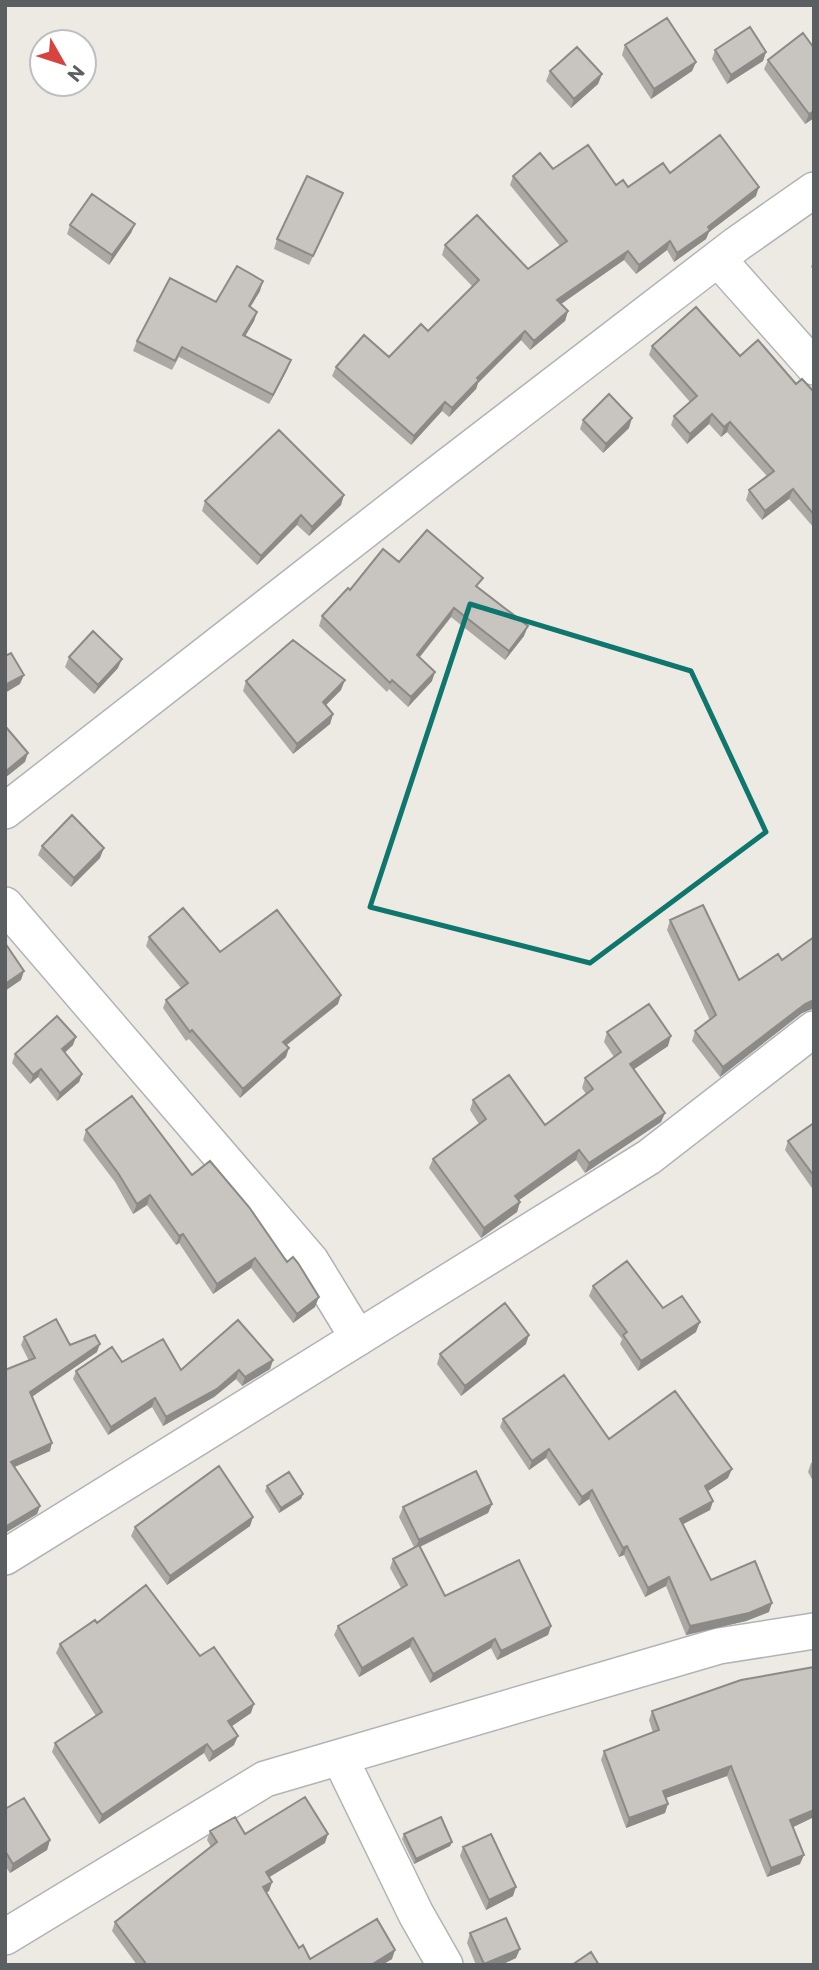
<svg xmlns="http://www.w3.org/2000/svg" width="819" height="1970" viewBox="0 0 819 1970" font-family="Commissioner,sans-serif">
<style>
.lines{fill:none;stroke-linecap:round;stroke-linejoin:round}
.street-casing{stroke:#b1b4b7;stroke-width:38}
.street{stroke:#fff;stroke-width:35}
.wall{fill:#aca9a5}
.shaded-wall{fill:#8c8a86}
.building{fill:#c8c5c0;stroke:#8c8a86;stroke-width:2}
.marked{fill:none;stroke:#0f766e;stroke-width:5;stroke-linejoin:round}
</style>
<rect width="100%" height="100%" fill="#eceae3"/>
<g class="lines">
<defs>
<path id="street" d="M 718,259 L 814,367
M 5,811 L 427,482 L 737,244 L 814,190
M 5,905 L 311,1261 L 358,1338
M 5,1557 L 649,1157 L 814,1029
M 340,1758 L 416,1914 L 445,1965
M 5,1937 L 265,1779 L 719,1646 L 814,1631"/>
</defs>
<!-- street casing -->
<use href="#street" class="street-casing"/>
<!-- street -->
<use href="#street" class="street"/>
</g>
<!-- wall -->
<path class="wall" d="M 625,45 L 696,62 L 692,71 L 651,99 L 622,55 Z
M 715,50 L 766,52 L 763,61 L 727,84 L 712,59 Z
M 768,60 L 814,118 L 805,124 L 764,69 Z
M 550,71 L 602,74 L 598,84 L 571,108 L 546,81 Z
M 553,169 L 616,185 L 628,187 L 670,173 L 756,196 L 709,232 L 706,239 L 674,262 L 667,250 L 636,274 L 624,260 L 561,304 L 568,311 L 565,321 L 530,350 L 521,340 L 478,383 L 476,389 L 449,417 L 442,411 L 411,445 L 332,376 L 336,367 L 389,357 L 428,331 L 473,287 L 442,255 L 445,245 L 528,269 L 560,246 L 510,185 L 513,176 Z
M 339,202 L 309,265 L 274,249 L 277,239 Z
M 135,224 L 131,233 L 109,265 L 67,234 L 70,225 Z
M 814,259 L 814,271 L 811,267 Z
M 260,291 L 250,307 L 257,312 L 254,321 L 245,336 L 287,370 L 269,404 L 179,357 L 172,370 L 133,351 L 137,341 L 216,302 Z
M 652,346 L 740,356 L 814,392 L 814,528 L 789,499 L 762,520 L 746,500 L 749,490 L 767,476 L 727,432 L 721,437 L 709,424 L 687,444 L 671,425 L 674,416 L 690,402 L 649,355 Z
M 583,420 L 629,428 L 603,453 L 580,429 Z
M 205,501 L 341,505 L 309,536 L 297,525 L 257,565 L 202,511 Z
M 399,562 L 479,588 L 524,636 L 505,660 L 451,617 L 420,657 L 432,681 L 408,707 L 389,689 L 387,692 L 319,626 L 322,616 L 350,590 Z
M 69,657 L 118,668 L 94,694 L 65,667 Z
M 246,681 L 341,690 L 326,705 L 333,714 L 330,724 L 293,754 L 243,691 Z
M 42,846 L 100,858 L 71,887 L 38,855 Z
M 670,920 L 739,980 L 782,960 L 814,937 L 814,1010 L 812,1009 L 802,1013 L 720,1077 L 692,1041 L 695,1031 L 710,1020 L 667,930 Z
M 149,937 L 220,952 L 338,1004 L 287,1045 L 286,1057 L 240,1098 L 189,1039 L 186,1041 L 163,1008 L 166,1000 L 181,988 L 146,946 Z
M 607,1032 L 668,1046 L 634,1069 L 665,1113 L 661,1122 L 585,1173 L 576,1160 L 519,1200 L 520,1202 L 517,1212 L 481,1238 L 429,1168 L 433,1159 L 479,1124 L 470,1110 L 473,1100 L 545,1125 L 586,1094 L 582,1088 L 585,1078 L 614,1057 L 604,1042 Z
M 73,1045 L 64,1053 L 82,1074 L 79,1082 L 57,1101 L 38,1077 L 30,1084 L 12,1063 L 15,1054 Z
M 814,1123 L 814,1191 L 785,1150 L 788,1141 Z
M 86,1130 L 192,1175 L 315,1307 L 293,1323 L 251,1268 L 213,1294 L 179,1243 L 176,1245 L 147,1205 L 133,1214 L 115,1182 L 83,1140 Z
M 593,1286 L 663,1308 L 696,1332 L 638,1371 L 620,1344 L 622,1339 L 589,1296 Z
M 24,1337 L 70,1345 L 97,1352 L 32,1397 L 50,1451 L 14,1467 L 40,1506 L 37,1514 L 5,1533 L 5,1370 L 29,1361 L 21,1345 Z
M 526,1344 L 461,1396 L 437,1364 L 440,1354 Z
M 273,1360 L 270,1369 L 242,1386 L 236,1379 L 214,1397 L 163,1426 L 152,1407 L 108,1435 L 73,1379 L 76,1371 L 122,1362 L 181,1370 Z
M 503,1419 L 609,1439 L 728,1478 L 708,1491 L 713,1501 L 710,1510 L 682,1524 L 711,1580 L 769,1612 L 746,1621 L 686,1635 L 666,1586 L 645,1597 L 624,1555 L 619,1557 L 589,1499 L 579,1506 L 546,1458 L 529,1470 L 500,1427 Z
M 814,1461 L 814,1483 L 808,1472 L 811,1463 Z
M 267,1486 L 303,1494 L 301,1499 L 279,1513 L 265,1491 Z
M 492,1504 L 488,1513 L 420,1547 L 445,1596 L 551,1626 L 548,1635 L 497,1660 L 491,1648 L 430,1683 L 410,1647 L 359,1677 L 334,1635 L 338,1626 L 401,1588 L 390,1568 L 393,1559 L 414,1547 L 399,1517 L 403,1507 Z
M 253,1517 L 250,1526 L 167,1585 L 131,1536 L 135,1527 Z
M 97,1623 L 200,1656 L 251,1713 L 231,1726 L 234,1745 L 209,1762 L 204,1753 L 99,1824 L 52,1752 L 55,1743 L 96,1716 L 56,1653 L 60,1644 Z
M 652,1711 L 814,1817 L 793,1827 L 800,1864 L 767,1877 L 727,1776 L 666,1798 L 665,1813 L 626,1828 L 601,1760 L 604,1751 L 653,1733 L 649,1720 Z
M 5,1809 L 50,1840 L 47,1850 L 10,1873 L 5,1866 Z
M 210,1831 L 325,1843 L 269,1877 L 272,1882 L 269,1891 L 266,1893 L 299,1948 L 310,1959 L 392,1959 L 382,1965 L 137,1965 L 112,1931 L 115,1922 L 211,1847 L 207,1840 Z
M 404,1834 L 452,1842 L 450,1846 L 414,1864 L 402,1839 Z
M 463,1847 L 513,1896 L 486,1910 L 460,1856 Z
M 470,1933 L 516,1958 L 501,1965 L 476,1965 L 467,1943 Z"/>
<!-- shaded-wall -->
<path class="shaded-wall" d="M 766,52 L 763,61 L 727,84 L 731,75 Z
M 696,62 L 692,71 L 651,99 L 654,89 Z
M 602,74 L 598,84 L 571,108 L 574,99 Z
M 814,111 L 814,118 L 805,124 L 809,114 Z
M 759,187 L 756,196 L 709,232 L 706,239 L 674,262 L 677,253 L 708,227 Z
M 135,224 L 131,233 L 109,265 L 112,255 Z
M 670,241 L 667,250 L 636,274 L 639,265 Z
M 628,251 L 624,260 L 554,309 L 557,300 Z
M 263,281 L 260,291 L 245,316 L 249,306 Z
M 568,311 L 565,321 L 530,350 L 534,341 Z
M 257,312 L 254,321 L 240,345 L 243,335 Z
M 525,331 L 521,340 L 478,383 L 476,389 L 449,417 L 452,408 L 477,378 Z
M 291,360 L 287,370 L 269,404 L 273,395 Z
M 445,402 L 442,411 L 411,445 L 414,436 Z
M 712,414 L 709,424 L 687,444 L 690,434 Z
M 632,418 L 629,428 L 603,453 L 606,444 Z
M 730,422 L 727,432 L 721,437 L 724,427 Z
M 793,489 L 789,499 L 762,520 L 765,511 Z
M 344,495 L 341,505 L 309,536 L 312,527 Z
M 301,515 L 297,525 L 257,565 L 261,556 Z
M 454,608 L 451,617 L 414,664 L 417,655 Z
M 528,626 L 524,636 L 505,660 L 509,651 Z
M 122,659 L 118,668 L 94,694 L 98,685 Z
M 435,672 L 432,681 L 408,707 L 411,697 Z
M 24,675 L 20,684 L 5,693 L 5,685 Z
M 345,680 L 341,690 L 320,711 L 323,702 Z
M 333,714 L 330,724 L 293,754 L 297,744 Z
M 28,753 L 25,762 L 5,778 L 5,772 Z
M 104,848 L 100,858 L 71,887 L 74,878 Z
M 24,971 L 21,980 L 5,991 L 5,984 Z
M 341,995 L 338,1004 L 280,1050 L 283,1042 Z
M 814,1000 L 812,1009 L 802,1013 L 720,1077 L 723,1067 L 805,1004 Z
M 671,1036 L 668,1046 L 627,1074 L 630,1064 Z
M 76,1037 L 73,1045 L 59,1058 L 62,1049 Z
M 289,1048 L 286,1057 L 240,1098 L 243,1089 Z
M 41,1069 L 38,1077 L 30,1084 L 33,1075 Z
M 82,1074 L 79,1082 L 57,1101 L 60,1093 Z
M 665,1113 L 661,1122 L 585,1173 L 589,1163 Z
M 579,1150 L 576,1160 L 512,1205 L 515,1196 Z
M 150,1195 L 147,1205 L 133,1214 L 137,1204 Z
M 520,1202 L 517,1212 L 481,1238 L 484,1228 Z
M 183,1234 L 179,1243 L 176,1245 L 179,1236 Z
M 255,1258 L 251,1268 L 213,1294 L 217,1284 Z
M 319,1297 L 315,1307 L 293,1323 L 297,1314 Z
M 700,1322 L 696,1332 L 638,1371 L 641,1361 Z
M 529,1335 L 526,1344 L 461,1396 L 465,1386 Z
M 100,1344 L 97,1352 L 27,1400 L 30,1392 Z
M 273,1360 L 270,1369 L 242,1386 L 245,1377 Z
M 239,1370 L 236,1379 L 214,1397 L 163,1426 L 166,1417 Z
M 155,1398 L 152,1407 L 108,1435 L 111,1427 Z
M 52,1443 L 50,1451 L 8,1470 L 11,1462 Z
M 549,1449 L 546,1458 L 529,1470 L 532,1461 Z
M 732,1469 L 728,1478 L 702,1495 L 705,1486 Z
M 592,1490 L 589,1499 L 579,1506 L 582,1497 Z
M 303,1494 L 301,1499 L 279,1513 L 281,1508 Z
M 713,1501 L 710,1510 L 676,1528 L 680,1519 Z
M 492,1504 L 488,1513 L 415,1549 L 419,1540 Z
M 40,1506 L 37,1514 L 5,1533 L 5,1527 Z
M 253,1517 L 250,1526 L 167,1585 L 170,1576 Z
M 627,1546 L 624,1555 L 619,1557 L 623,1548 Z
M 669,1577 L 666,1586 L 645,1597 L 648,1588 Z
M 772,1603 L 769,1612 L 746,1621 L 686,1635 L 690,1626 Z
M 551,1626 L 548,1635 L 497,1660 L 501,1651 Z
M 413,1638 L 410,1647 L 359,1677 L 362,1668 Z
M 495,1639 L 491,1648 L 430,1683 L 433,1674 Z
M 254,1704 L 251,1713 L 225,1731 L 228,1721 Z
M 238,1736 L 234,1745 L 209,1762 L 213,1752 Z
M 207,1744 L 204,1753 L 99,1824 L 102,1815 Z
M 731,1766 L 727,1776 L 660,1800 L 663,1791 Z
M 668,1804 L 665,1813 L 626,1828 L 629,1818 Z
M 814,1810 L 814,1817 L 787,1830 L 790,1820 Z
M 328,1834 L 325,1843 L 263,1881 L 266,1872 Z
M 50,1840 L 47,1850 L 10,1873 L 13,1864 Z
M 452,1842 L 450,1846 L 414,1864 L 416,1859 Z
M 804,1855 L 800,1864 L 767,1877 L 771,1868 Z
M 272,1882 L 269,1891 L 260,1896 L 263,1887 Z
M 516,1887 L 513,1896 L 486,1910 L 489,1900 Z
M 520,1949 L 516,1958 L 501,1965 L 483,1965 Z
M 395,1950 L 392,1959 L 382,1965 L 371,1965 Z"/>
<!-- building -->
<path class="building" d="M 667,18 L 696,62 L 654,89 L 625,45 Z
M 750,27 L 766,52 L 731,75 L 715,50 Z
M 803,33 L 814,48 L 814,111 L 809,114 L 768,60 Z
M 577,47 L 602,74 L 574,99 L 550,71 Z
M 720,135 L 759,187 L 708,227 L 710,230 L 677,253 L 670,241 L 639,265 L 628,251 L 557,300 L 568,311 L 534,341 L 525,331 L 477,378 L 479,380 L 452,408 L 445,402 L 414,436 L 336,367 L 364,335 L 389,357 L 421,324 L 428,331 L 479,280 L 445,245 L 477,215 L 528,269 L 567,241 L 513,176 L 540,153 L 553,169 L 588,145 L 616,185 L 623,180 L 628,187 L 663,163 L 670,173 Z
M 307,176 L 343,193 L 313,256 L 277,239 Z
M 92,194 L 135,224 L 112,255 L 70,225 Z
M 237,266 L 263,281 L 249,306 L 257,312 L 243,335 L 291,360 L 273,395 L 182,347 L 175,361 L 137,341 L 170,278 L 216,302 Z
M 696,307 L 740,356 L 758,340 L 796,384 L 802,379 L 814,392 L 814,515 L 793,489 L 765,511 L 749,490 L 774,471 L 730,422 L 724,427 L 712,414 L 690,434 L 674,416 L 697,396 L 652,346 Z
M 609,394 L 632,418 L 606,444 L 583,420 Z
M 279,430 L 344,495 L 312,527 L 301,515 L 261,556 L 205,501 Z
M 427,530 L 483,578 L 476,586 L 528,626 L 509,651 L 454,608 L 417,655 L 435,672 L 411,697 L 392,680 L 390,683 L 322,616 L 348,588 L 350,590 L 383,549 L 399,562 Z
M 93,631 L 122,659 L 98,685 L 69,657 Z
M 293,640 L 345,680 L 323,702 L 333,714 L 297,744 L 246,681 Z
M 11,653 L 24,675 L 5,685 L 5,656 Z
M 5,726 L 28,753 L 5,772 Z
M 72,815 L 104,848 L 74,878 L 42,846 Z
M 703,905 L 739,980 L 778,954 L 782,960 L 814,937 L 814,1000 L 805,1004 L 723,1067 L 695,1031 L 716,1015 L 670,920 Z
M 183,908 L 220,952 L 277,910 L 341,995 L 283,1042 L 289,1048 L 243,1089 L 192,1030 L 190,1032 L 166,1000 L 188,983 L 149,937 Z
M 5,943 L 24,971 L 5,984 Z
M 649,1004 L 671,1036 L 630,1064 L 665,1113 L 589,1163 L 579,1150 L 515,1196 L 520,1202 L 484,1228 L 433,1159 L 486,1119 L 473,1100 L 509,1075 L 545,1125 L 593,1089 L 585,1078 L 621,1052 L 607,1032 Z
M 57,1016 L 76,1037 L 62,1049 L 82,1074 L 60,1093 L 41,1069 L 33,1075 L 15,1054 Z
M 132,1096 L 192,1175 L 210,1161 L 249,1207 L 287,1262 L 293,1257 L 298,1263 L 319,1297 L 297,1314 L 255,1258 L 217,1284 L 183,1234 L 179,1236 L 150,1195 L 137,1204 L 118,1173 L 86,1130 Z
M 814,1123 L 814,1176 L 788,1141 Z
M 627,1261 L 663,1308 L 682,1296 L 700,1322 L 641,1361 L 623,1335 L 627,1332 L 593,1286 Z
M 505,1303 L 529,1335 L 465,1386 L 440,1354 Z
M 56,1319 L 70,1345 L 95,1335 L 100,1344 L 30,1392 L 52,1443 L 11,1462 L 40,1506 L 5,1527 L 5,1370 L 35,1358 L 24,1337 Z
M 238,1320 L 273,1360 L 245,1377 L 239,1370 L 217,1389 L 166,1417 L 155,1398 L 111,1427 L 76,1371 L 112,1347 L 122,1362 L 163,1339 L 181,1370 Z
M 564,1375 L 609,1439 L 675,1391 L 732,1469 L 705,1486 L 713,1501 L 680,1519 L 711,1580 L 755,1561 L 772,1603 L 749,1613 L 690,1626 L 669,1577 L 648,1588 L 627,1546 L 623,1548 L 592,1490 L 582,1497 L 549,1449 L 532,1461 L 503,1419 Z
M 219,1466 L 253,1517 L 170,1576 L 135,1527 Z
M 476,1471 L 492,1504 L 419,1540 L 403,1507 Z
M 289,1472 L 303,1494 L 281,1508 L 267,1486 Z
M 419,1545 L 445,1596 L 519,1560 L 551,1626 L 501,1651 L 495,1639 L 433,1674 L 413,1638 L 362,1668 L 338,1626 L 407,1585 L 393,1559 Z
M 146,1585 L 200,1656 L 214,1647 L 254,1704 L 228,1721 L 238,1736 L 213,1752 L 207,1744 L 102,1815 L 55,1743 L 102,1712 L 60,1644 L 95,1620 L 97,1623 Z
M 814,1667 L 814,1810 L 790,1820 L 804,1855 L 771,1868 L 731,1766 L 663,1791 L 668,1804 L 629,1818 L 604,1751 L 659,1730 L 652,1711 L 741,1680 Z
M 305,1797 L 328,1834 L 266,1872 L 272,1882 L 263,1887 L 299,1948 L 303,1945 L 310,1959 L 377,1919 L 395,1950 L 371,1965 L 147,1965 L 115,1922 L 217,1842 L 210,1831 L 235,1817 L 245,1834 Z
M 24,1798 L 50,1840 L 13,1864 L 7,1854 L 5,1856 L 5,1809 Z
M 441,1817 L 452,1842 L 416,1859 L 404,1834 Z
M 491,1834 L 516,1887 L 489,1900 L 463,1847 Z
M 506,1918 L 520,1949 L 484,1964 L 470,1933 Z
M 591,1952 L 599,1965 L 572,1965 Z"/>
<!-- marked area -->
<path class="marked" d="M 470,604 L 691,671 L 766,832 L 590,963 L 370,907 Z"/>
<!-- border -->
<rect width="819" height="1970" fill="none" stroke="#5b5f62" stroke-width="14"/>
<!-- north arrow -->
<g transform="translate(63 63) rotate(129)"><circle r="33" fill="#ffffff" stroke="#bdbfc0" stroke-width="2"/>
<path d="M0-5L12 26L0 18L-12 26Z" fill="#d7433f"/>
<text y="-10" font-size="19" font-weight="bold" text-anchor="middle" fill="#5b5f62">N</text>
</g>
</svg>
